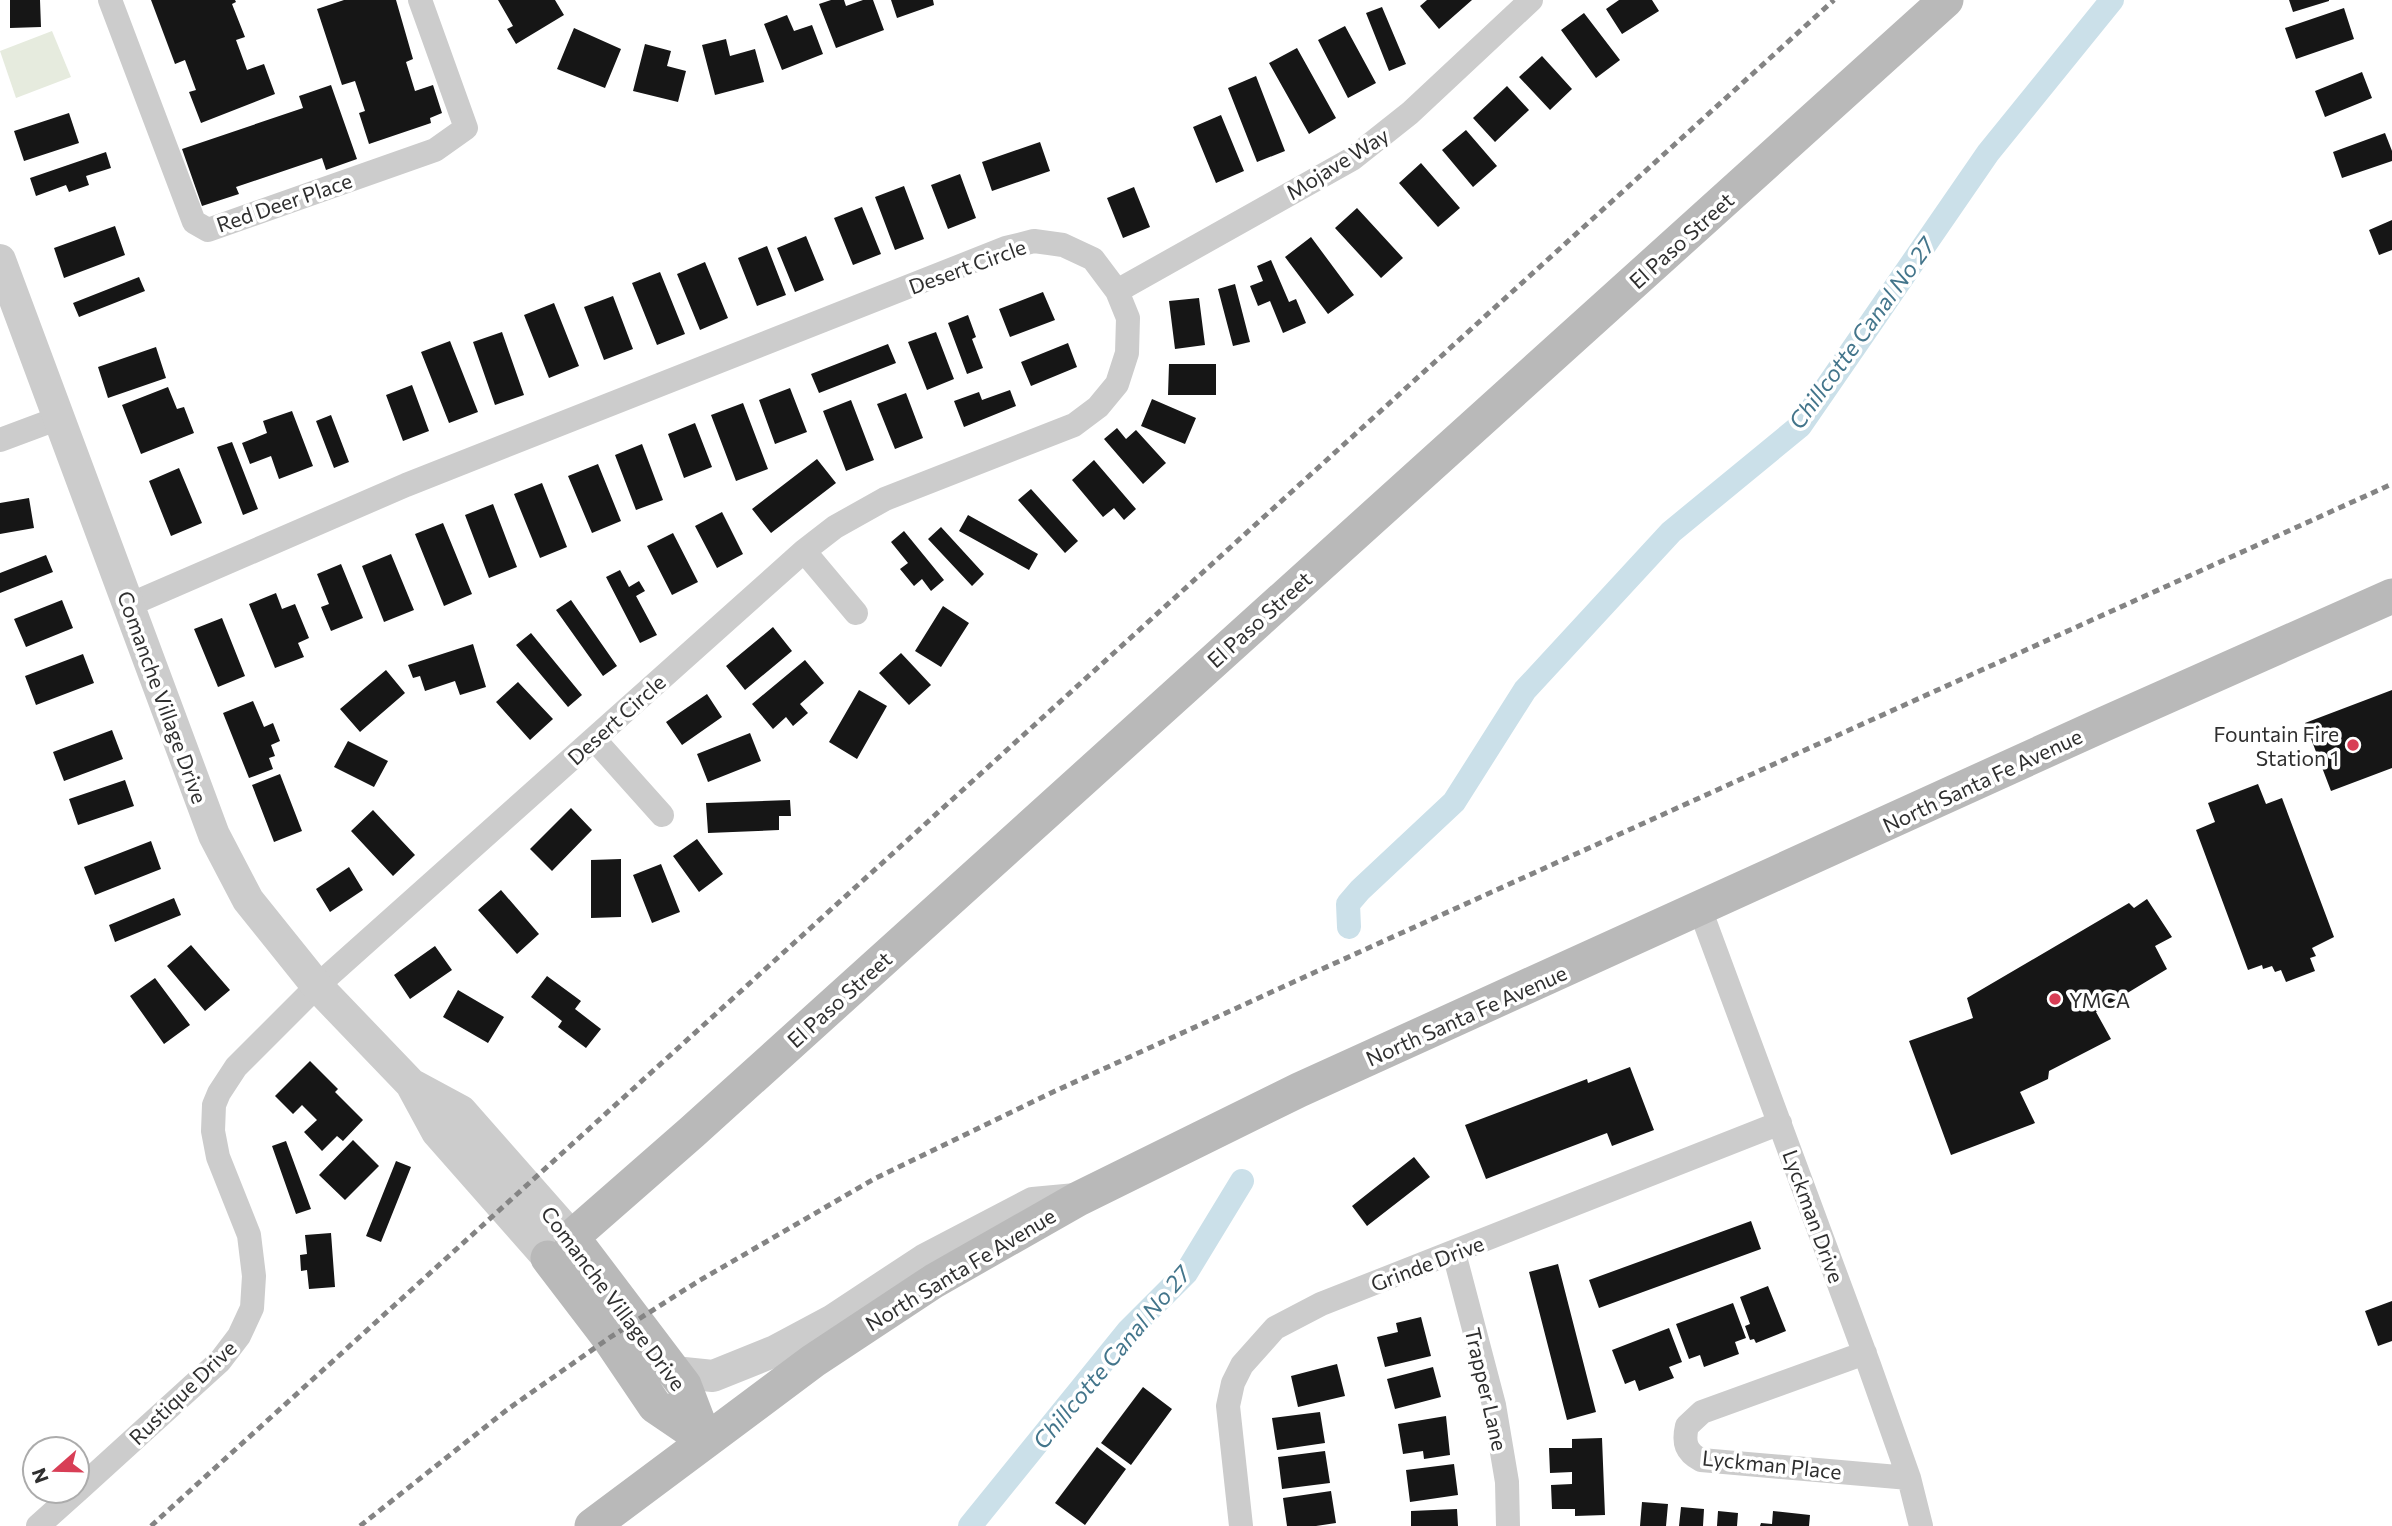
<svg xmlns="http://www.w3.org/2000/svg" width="2392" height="1526" viewBox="0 0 2392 1526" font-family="Commissioner,sans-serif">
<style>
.green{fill:#e6ebde}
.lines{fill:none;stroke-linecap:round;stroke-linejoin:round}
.canal{stroke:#cbe0e9;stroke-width:24}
.building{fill:#161616}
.minor{stroke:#ccc;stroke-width:24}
.tertiary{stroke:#ccc;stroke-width:32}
.secondary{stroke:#b9b9b9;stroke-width:35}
.rail{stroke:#848484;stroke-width:5;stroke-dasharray:7 5;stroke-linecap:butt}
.poi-dot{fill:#d83e56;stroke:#fff;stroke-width:2.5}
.labels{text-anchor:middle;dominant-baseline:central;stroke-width:7;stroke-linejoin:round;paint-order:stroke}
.street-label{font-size:21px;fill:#2f2f2f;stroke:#fff}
.poi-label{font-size:21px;fill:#2f2f2f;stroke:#fff;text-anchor:end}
.water-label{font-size:23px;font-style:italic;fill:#43758b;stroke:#fff}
</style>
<rect width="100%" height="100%" fill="#fff"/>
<!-- green -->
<path class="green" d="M 52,31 L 71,77 L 16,98 L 0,51 Z"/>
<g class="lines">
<!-- canal -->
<path class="canal" d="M 1349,927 L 1348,904 L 1360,890 L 1454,802 L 1525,690 L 1671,532 L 1800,426 L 1988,153 L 2112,0
M 970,1526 L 1128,1331 L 1186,1273 L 1242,1181"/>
</g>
<!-- building -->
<path class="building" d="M 10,0 L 40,0 L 41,27 L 10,28 Z
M 151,0 L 235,0 L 236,2 L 232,4 L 245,37 L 236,40 L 247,70 L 264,64 L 275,94 L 201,123 L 189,92 L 196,90 L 185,60 L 175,64 Z
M 344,0 L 396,0 L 413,59 L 406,62 L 415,91 L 433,85 L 442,113 L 430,118 L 431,123 L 369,144 L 359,113 L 365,111 L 355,81 L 342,85 L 317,9 Z
M 498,0 L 555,0 L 564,15 L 516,44 L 507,29 L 513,26 Z
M 831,0 L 844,0 L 846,6 L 863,0 L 873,0 L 884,30 L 836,48 L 819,4 Z
M 891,0 L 933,0 L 934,5 L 897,18 Z
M 1427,0 L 1472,0 L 1439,29 L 1420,6 Z
M 1619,0 L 1652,0 L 1659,11 L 1622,34 L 1606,9 Z
M 2289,0 L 2329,0 L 2329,1 L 2293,12 Z
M 1382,7 L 1406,64 L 1389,71 L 1366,13 Z
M 2344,8 L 2354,39 L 2296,59 L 2285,28 Z
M 1584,13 L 1620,60 L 1596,78 L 1561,30 Z
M 787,15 L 794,31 L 812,25 L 823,54 L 782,70 L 764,24 Z
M 1345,26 L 1376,83 L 1348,98 L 1318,40 Z
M 574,28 L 621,49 L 605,88 L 557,69 Z
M 726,39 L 730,56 L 755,49 L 764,82 L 715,95 L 702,45 Z
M 645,44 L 671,51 L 667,66 L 686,71 L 678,102 L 633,91 Z
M 1297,48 L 1336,118 L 1309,134 L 1269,63 Z
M 1542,56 L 1572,89 L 1550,110 L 1519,77 Z
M 2362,72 L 2372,98 L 2325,117 L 2315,91 Z
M 1256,76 L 1285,151 L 1257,162 L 1228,88 Z
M 331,85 L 357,159 L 326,170 L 322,158 L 236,187 L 239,194 L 202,206 L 182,149 L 303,108 L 299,96 Z
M 1507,86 L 1529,110 L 1495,142 L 1473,118 Z
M 69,113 L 79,143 L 24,161 L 14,131 Z
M 1221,115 L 1244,171 L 1216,183 L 1193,127 Z
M 1466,130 L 1497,166 L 1473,187 L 1442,150 Z
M 2385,133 L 2392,151 L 2392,161 L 2342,178 L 2333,152 Z
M 1040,142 L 1050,171 L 992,191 L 982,162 Z
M 106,152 L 111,168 L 86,176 L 89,185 L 69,192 L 66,185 L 36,196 L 30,178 Z
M 1421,163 L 1460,208 L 1438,227 L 1399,183 Z
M 960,174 L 976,218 L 948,229 L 931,185 Z
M 904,186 L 924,239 L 895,250 L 875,197 Z
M 1134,187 L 1150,227 L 1123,238 L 1107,198 Z
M 862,207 L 881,254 L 853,265 L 834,218 Z
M 1357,208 L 1403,258 L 1381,278 L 1335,228 Z
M 2392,220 L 2392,250 L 2379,255 L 2369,230 Z
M 115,226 L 125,255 L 64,278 L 54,248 Z
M 806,236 L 824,280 L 795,292 L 777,248 Z
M 1311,237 L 1354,295 L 1328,314 L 1285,257 Z
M 767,246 L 786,295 L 757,306 L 738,258 Z
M 1271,260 L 1289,302 L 1296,299 L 1306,323 L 1283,333 L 1270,301 L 1258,306 L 1250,286 L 1263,281 L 1257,266 Z
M 705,262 L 728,318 L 700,330 L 677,274 Z
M 660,272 L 685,334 L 657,345 L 632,283 Z
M 139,277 L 145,291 L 79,317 L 73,303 Z
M 1235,284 L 1250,342 L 1233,346 L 1218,289 Z
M 1043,292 L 1055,320 L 1010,337 L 999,309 Z
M 613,296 L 633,349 L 604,360 L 584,307 Z
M 1199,298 L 1205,345 L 1175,349 L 1169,301 Z
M 554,303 L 579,366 L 549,378 L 524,315 Z
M 968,315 L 976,337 L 972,339 L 983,368 L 967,374 L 948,323 Z
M 502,332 L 524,395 L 495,405 L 473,342 Z
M 936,332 L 954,379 L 927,390 L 908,342 Z
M 450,341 L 478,412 L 449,423 L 421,352 Z
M 1068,343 L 1077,367 L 1031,386 L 1021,362 Z
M 888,344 L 896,363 L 819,393 L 811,374 Z
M 156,347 L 166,378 L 108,398 L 98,367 Z
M 1169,364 L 1216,364 L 1216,395 L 1168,395 Z
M 412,385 L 429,431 L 403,441 L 386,395 Z
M 168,387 L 177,409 L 184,407 L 194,433 L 141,454 L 122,405 Z
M 790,388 L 807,432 L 775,444 L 759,400 Z
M 1010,390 L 1016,406 L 964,427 L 954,401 L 979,392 L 982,400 Z
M 906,393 L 923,438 L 895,449 L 877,404 Z
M 1152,399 L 1196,418 L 1185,444 L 1141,426 Z
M 851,400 L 874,460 L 846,471 L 823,411 Z
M 743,403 L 768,469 L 736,481 L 711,415 Z
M 292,411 L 313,466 L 279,479 L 271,456 L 250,464 L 242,443 L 267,433 L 263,421 Z
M 331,415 L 349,462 L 334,468 L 316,421 Z
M 695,423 L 712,467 L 684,478 L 668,434 Z
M 1117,428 L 1126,439 L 1136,430 L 1166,463 L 1143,484 L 1104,439 Z
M 232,442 L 258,509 L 243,515 L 217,447 Z
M 642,444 L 663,500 L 636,510 L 615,455 Z
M 817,459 L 836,483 L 771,533 L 752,509 Z
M 1094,460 L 1136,509 L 1124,520 L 1114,508 L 1103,517 L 1072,480 Z
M 598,464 L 621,521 L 592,533 L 568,476 Z
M 179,468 L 202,523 L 171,536 L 149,481 Z
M 542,483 L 567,547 L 540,558 L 514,494 Z
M 1031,489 L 1078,541 L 1065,553 L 1018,500 Z
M 29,498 L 34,528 L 0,534 L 0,503 Z
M 493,504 L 517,567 L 489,578 L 465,515 Z
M 722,512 L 743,554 L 717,568 L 695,526 Z
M 968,515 L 1038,554 L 1029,570 L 959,531 Z
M 443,523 L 472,594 L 444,606 L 415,534 Z
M 941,527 L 984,574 L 972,586 L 928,539 Z
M 904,531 L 944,580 L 931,591 L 922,579 L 914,586 L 900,569 L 908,563 L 891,542 Z
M 673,533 L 698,582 L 672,595 L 647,546 Z
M 391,554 L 414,610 L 384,622 L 362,566 Z
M 46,555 L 53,572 L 0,593 L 0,573 Z
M 341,564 L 363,618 L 331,631 L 321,607 L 329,604 L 317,574 Z
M 620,570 L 629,587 L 639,581 L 645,591 L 636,596 L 657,635 L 640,643 L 606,577 Z
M 276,593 L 282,609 L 295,604 L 309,638 L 298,643 L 304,657 L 275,668 L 249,604 Z
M 62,600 L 73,628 L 26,647 L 14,619 Z
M 571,600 L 617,666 L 603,676 L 556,610 Z
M 943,606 L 969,623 L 941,667 L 915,651 Z
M 222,618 L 245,676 L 218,687 L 194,629 Z
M 773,627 L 792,651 L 745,690 L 726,666 Z
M 531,633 L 582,695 L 568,707 L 516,645 Z
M 473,644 L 486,687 L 460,695 L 455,681 L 425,691 L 420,676 L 413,678 L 408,665 Z
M 901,653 L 931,685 L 909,705 L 879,673 Z
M 83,654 L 94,683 L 36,705 L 25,676 Z
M 805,660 L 824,683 L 800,704 L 808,713 L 793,726 L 786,717 L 773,729 L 752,704 Z
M 386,670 L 405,693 L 360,732 L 340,709 Z
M 518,682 L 553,719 L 530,740 L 496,702 Z
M 859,690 L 887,706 L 857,759 L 829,742 Z
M 2392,690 L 2392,768 L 2331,791 L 2305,723 Z
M 707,694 L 722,717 L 682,745 L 666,722 Z
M 253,701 L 264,727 L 273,723 L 280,741 L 271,745 L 275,756 L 269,758 L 273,769 L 249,778 L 223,713 Z
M 112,730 L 123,759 L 64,781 L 53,752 Z
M 750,733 L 761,761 L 708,782 L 697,754 Z
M 348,741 L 388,761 L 374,787 L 334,767 Z
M 280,774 L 302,831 L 274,842 L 252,785 Z
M 125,780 L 134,806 L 78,825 L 69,799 Z
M 2258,784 L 2266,804 L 2282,798 L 2334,937 L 2312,948 L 2316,956 L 2310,958 L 2315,971 L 2286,982 L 2281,970 L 2275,972 L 2272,966 L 2263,969 L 2262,965 L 2248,970 L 2196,830 L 2215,822 L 2208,803 Z
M 790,800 L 791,816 L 779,816 L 779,830 L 708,833 L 706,803 Z
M 571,808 L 592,830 L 552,871 L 530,849 Z
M 373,810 L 415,855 L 393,876 L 351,831 Z
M 697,839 L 723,874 L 699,892 L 673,856 Z
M 151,841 L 161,869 L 95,895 L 84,867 Z
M 621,859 L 621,917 L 591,918 L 591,860 Z
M 661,864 L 680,912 L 652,923 L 633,875 Z
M 349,867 L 363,890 L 330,912 L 316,889 Z
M 501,890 L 539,934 L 517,954 L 478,910 Z
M 174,898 L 181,915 L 115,942 L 109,925 Z
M 2147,899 L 2172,937 L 2155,946 L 2167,969 L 2096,1012 L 2111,1039 L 2049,1071 L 2048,1079 L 2020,1092 L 2035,1123 L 1951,1155 L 1909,1041 L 1973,1018 L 1967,998 L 2129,903 L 2134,908 Z
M 191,945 L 230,990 L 205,1011 L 167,966 Z
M 435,946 L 452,970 L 410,999 L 394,975 Z
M 547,976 L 581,1001 L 575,1009 L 601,1029 L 586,1048 L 558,1027 L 562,1021 L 531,997 Z
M 155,978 L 190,1025 L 164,1044 L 130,996 Z
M 458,990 L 504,1017 L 488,1043 L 443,1017 Z
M 310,1061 L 338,1089 L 335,1092 L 363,1120 L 343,1141 L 337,1136 L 322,1151 L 304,1132 L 317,1120 L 302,1105 L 293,1114 L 275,1096 Z
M 1630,1067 L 1654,1130 L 1612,1146 L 1607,1133 L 1486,1179 L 1465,1125 L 1587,1079 L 1588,1083 Z
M 353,1140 L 379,1166 L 345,1200 L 319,1175 Z
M 286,1141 L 311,1209 L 296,1214 L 272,1146 Z
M 1414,1157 L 1430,1177 L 1367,1226 L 1352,1206 Z
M 396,1161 L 411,1167 L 381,1242 L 366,1236 Z
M 1751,1221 L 1761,1249 L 1599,1308 L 1589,1280 Z
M 331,1233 L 335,1287 L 309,1289 L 307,1270 L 301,1271 L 300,1255 L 307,1254 L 305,1235 Z
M 1558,1264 L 1596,1412 L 1567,1420 L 1529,1272 Z
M 1768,1286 L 1786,1331 L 1756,1343 L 1754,1339 L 1750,1340 L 1745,1326 L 1750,1324 L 1740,1297 Z
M 2392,1301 L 2392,1341 L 2378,1346 L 2365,1311 Z
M 1733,1303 L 1746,1338 L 1735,1342 L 1739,1354 L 1704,1367 L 1700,1355 L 1689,1359 L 1676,1324 Z
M 1421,1317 L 1431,1356 L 1385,1367 L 1377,1337 L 1398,1332 L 1396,1323 Z
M 1669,1328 L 1682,1362 L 1669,1367 L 1674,1378 L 1639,1391 L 1635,1380 L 1625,1384 L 1612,1350 Z
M 1337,1364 L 1345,1396 L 1298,1407 L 1291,1376 Z
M 1433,1367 L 1441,1397 L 1395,1409 L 1387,1379 Z
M 1143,1387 L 1172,1409 L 1131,1465 L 1101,1443 Z
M 1320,1412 L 1325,1443 L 1277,1450 L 1272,1418 Z
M 1446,1416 L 1450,1455 L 1424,1459 L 1423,1451 L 1403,1454 L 1398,1424 Z
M 1602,1438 L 1605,1515 L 1575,1516 L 1575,1509 L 1552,1509 L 1551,1485 L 1572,1484 L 1572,1472 L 1550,1473 L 1549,1448 L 1572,1448 L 1572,1439 Z
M 1097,1447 L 1126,1469 L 1085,1525 L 1055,1503 Z
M 1325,1451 L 1330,1483 L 1282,1489 L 1278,1457 Z
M 1454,1464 L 1458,1495 L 1410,1502 L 1406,1470 Z
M 1331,1491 L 1336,1523 L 1316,1526 L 1287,1526 L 1283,1498 Z
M 1642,1502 L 1668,1504 L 1666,1526 L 1640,1526 Z
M 1681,1507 L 1704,1509 L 1703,1526 L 1679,1526 Z
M 1457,1509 L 1458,1526 L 1411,1526 L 1411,1511 Z
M 1718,1511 L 1738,1513 L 1737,1526 L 1717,1526 Z
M 1773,1511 L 1810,1515 L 1809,1526 L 1760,1526 L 1761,1523 L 1772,1524 Z"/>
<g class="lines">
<!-- minor -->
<path class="minor" d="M 110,0 L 194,222 L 208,230 L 435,150 L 466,128 L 420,0
M 1117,291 L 1352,159 L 1410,113 L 1531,0
M 0,440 L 59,418
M 804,551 L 856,613
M 594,739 L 662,815
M 1700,909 L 1869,1365 L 1909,1478 L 1921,1526
M 1454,1253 L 1494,1405 L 1507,1482 L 1508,1526
M 1865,1353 L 1702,1412 L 1687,1426 C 1683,1443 1686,1452 1701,1460 L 1909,1478
M 77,1491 L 220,1361 L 239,1336 L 252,1308 L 254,1276 L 249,1235 L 218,1157 L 213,1131 L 214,1105 L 219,1093 L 236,1067 L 317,986 L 804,551 L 835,527 L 885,499 L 1074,425 L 1098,407 L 1117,384 L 1127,353 L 1128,318 L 1117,291 L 1093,259 L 1063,245 L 1034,241 L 1006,248 L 406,485 L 129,605
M 38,1526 L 77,1491
M 1241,1526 L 1228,1406 L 1233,1383 L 1242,1365 L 1275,1328 L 1321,1304 L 1780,1123"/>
<!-- tertiary -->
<path class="tertiary" d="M 0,260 L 214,835 L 248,900 L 317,986 L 411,1084 L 437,1132 L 548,1258
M 411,1084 L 461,1111 L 572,1237
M 674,1372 L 713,1376 L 775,1351 L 833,1320 L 924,1260 L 1033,1203 L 1076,1199"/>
<!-- secondary -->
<path class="secondary" d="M 548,1258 L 609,1338 L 655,1406 L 705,1440
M 705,1440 L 684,1385 L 572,1237 L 692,1132 L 1946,0
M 592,1526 L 813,1361 L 934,1281 L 1078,1199 L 1299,1090 L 2102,725 L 2392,596"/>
<!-- rail -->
<path class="rail" d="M 151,1526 L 1834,0
M 360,1526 L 508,1409 L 609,1338 L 697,1282 L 874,1179 L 1053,1092 L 1322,969 L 2392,484"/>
</g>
<!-- markers -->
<g class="poi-dot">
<circle cx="2353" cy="745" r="7"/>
<circle cx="2055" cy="999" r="7"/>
</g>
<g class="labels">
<!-- street labels -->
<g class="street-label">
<text transform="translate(1337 163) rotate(-32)">Mojave Way</text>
<text transform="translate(284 202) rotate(-19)">Red Deer Place</text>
<text transform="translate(1681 240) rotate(-42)">El Paso Street</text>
<text transform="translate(967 266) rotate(-20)">Desert Circle</text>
<text transform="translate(1259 619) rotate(-42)">El Paso Street</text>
<text transform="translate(163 697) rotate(70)">Comanche Village Drive</text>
<text transform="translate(616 719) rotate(-42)">Desert Circle</text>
<text transform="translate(1982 780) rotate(-25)">North Santa Fe Avenue</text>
<text transform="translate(839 999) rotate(-42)">El Paso Street</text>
<text transform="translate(1466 1015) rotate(-24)">North Santa Fe Avenue</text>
<text transform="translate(1814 1216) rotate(70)">Lyckman Drive</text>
<text transform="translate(1427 1263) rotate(-21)">Grinde Drive</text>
<text transform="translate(960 1269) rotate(-31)">North Santa Fe Avenue</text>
<text transform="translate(614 1298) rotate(53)">Comanche Village Drive</text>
<text transform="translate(1487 1389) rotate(77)">Trapper Lane</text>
<text transform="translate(182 1392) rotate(-44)">Rustique Drive</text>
<text transform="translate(1772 1464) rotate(6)">Lyckman Place</text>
</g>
<!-- poi labels -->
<g class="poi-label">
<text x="2339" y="733">Fountain Fire<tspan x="2339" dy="24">Station 1</tspan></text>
<text x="2069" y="999" text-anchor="start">YMCA</text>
</g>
<!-- water labels -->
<g class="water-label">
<text transform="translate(1861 333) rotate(-54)">Chillcotte Canal No 27</text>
<text transform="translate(1111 1357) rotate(-50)">Chillcotte Canal No 27</text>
</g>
</g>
<!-- north arrow -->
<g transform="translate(56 1470) rotate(250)"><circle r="33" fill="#ffffff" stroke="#acacac" stroke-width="2"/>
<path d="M0-5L12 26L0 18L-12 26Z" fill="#d83e56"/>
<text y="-10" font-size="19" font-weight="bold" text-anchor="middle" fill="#2f2f2f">N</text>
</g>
</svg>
